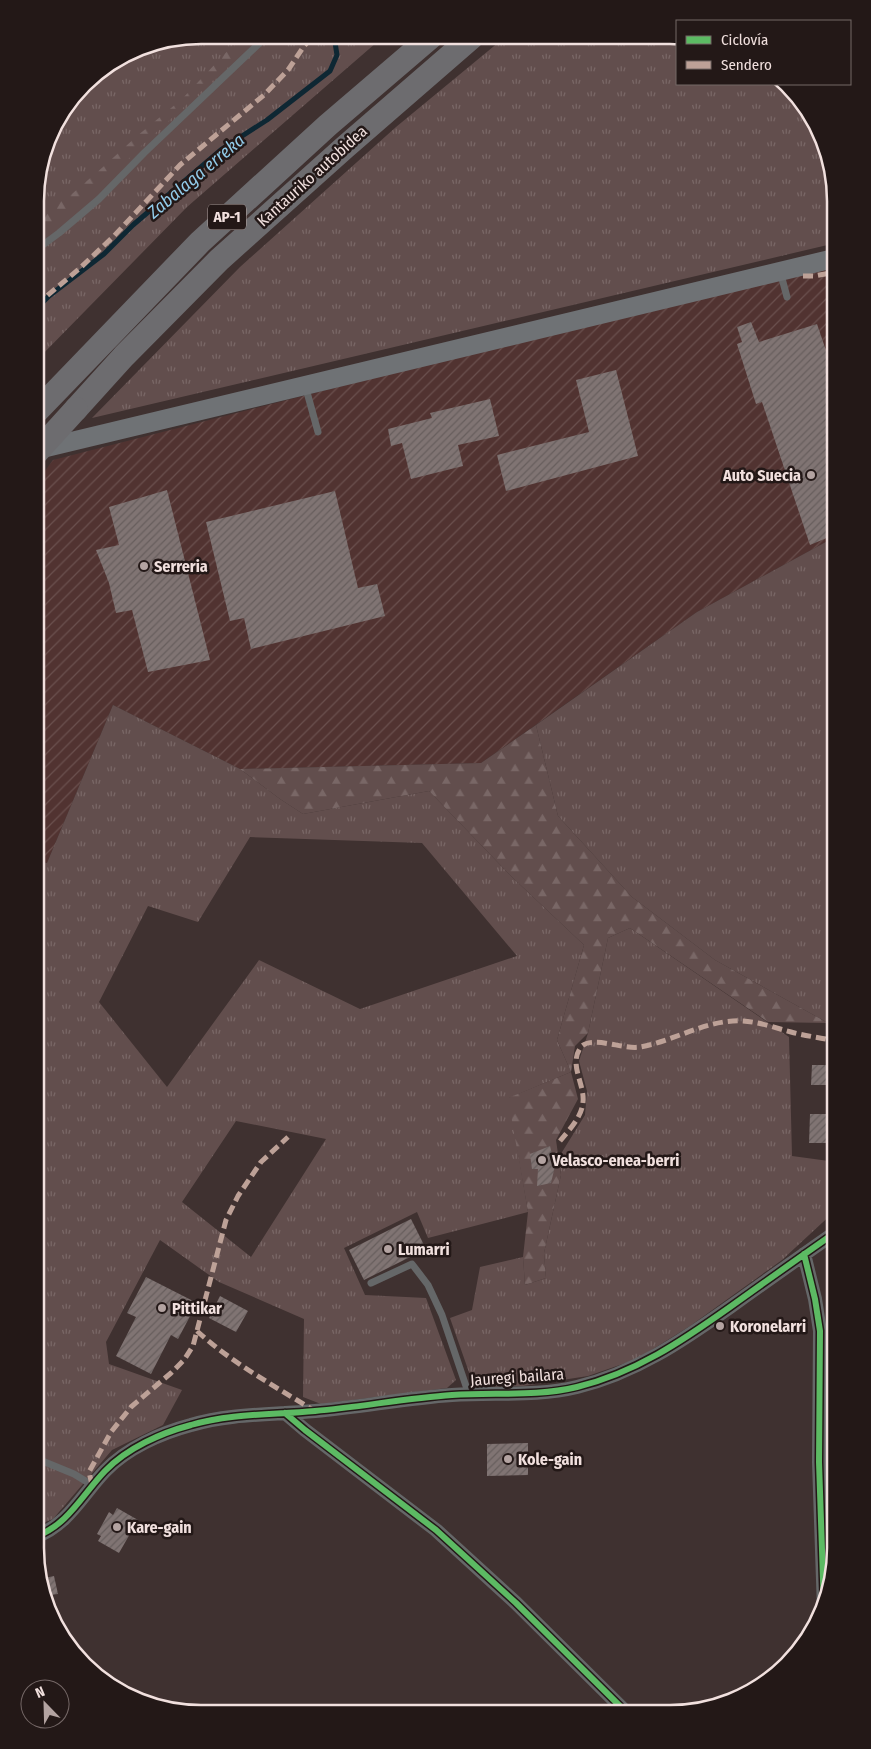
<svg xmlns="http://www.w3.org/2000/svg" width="871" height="1749" viewBox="0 0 871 1749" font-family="'Fira Sans Condensed',sans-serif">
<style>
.industrial{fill:url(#industrial-furrows)}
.grass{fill:url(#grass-tufts);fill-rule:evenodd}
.forest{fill:url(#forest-firs)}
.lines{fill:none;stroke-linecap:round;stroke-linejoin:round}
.stream{stroke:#0e2733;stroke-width:5}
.building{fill:url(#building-hatch)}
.lane{stroke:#656768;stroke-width:7}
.street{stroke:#656768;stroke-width:14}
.secondary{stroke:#6f7275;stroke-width:19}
.highway{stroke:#6d6c6f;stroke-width:24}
.highway-bridge{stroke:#6d6c6f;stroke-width:24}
.quiet{stroke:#bda197;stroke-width:5;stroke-dasharray:10 5;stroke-linecap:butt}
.cycleway-casing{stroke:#231817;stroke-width:9}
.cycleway{stroke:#5cba63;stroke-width:6}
.poi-dot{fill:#b3a3a1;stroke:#231817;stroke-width:2}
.labels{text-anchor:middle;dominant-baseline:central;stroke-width:5;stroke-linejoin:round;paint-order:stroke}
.shield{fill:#231817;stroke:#b3a4a2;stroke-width:1}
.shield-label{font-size:15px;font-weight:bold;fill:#f1e0de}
.street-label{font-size:16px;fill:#f1e0de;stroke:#231817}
.poi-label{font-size:16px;font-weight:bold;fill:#f1e0de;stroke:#231817;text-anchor:start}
.water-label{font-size:18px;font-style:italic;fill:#91cae8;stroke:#231817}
.rim{fill:none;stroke:#f1e0de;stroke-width:2.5}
</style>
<defs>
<pattern id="industrial-furrows" width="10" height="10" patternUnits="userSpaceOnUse" patternTransform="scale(1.25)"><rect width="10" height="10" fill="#513331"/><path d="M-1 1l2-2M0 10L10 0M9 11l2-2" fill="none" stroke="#6a504e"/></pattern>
<pattern id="grass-tufts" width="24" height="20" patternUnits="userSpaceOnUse" patternTransform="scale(1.25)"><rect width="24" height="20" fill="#624e4d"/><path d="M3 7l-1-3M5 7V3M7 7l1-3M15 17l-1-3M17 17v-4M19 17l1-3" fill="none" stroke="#796766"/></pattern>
<pattern id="forest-firs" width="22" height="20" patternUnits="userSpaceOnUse" patternTransform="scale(1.25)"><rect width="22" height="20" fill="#624e4d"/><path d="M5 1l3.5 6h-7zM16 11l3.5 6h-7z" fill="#796766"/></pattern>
<pattern id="building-hatch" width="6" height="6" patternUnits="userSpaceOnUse" patternTransform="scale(1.25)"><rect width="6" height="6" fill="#807473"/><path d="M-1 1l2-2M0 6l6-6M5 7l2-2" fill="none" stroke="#675e5d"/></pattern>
</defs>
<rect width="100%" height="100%" fill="#3f3130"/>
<!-- industrial -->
<path class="industrial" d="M 836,266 L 835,537 L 697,612 L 481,763 L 240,769 L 113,705 L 47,863 L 36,861 L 36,483 L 53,460 L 420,366 Z"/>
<!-- grass -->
<path class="grass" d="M 200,35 L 384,36 L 187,207 L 36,361 L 36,179 L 52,127 L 91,76 L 137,47 Z
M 505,37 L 677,38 L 677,84 L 785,84 L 827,148 L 836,200 L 836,243 L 92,418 L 240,267 L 396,127 Z
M 835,537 L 836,1023 L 828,1023 L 715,960 L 632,897 L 558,816 L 536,725 L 697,612 Z
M 113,705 L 240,769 L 280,799 L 303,814 L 429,791 L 513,878 L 584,945 L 557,1040 L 571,1072 L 509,1098 L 528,1212 L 428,1238 L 417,1212 L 344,1248 L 365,1295 L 426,1298 L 456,1380 L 447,1388 L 321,1404 L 303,1397 L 304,1319 L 219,1282 L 160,1240 L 106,1342 L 109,1364 L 182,1390 L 163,1425 L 112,1450 L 53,1519 L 35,1526 L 36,861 L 47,863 ZM 250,837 L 422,843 L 517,956 L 360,1009 L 259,960 L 167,1087 L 99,1002 L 148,906 L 198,922 ZM 236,1121 L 326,1139 L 251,1257 L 182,1202 Z
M 630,928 L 789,1037 L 792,1156 L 836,1162 L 836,1210 L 782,1260 L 690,1326 L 637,1359 L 588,1376 L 523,1386 L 481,1387 L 471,1378 L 450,1318 L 472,1310 L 480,1267 L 523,1257 L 525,1285 L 546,1278 L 544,1253 L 561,1175 L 559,1157 L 585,1115 L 587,1091 L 579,1061 L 588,1033 L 608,938 Z"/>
<!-- forest -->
<path class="forest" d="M 235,43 L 231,64 L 139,148 L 94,195 L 36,241 L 36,215 L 73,193 L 103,167 L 137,136 L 182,99 Z
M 536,725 L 558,816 L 632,897 L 715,960 L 828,1023 L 768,1022 L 630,928 L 608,938 L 588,1033 L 575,1046 L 571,1072 L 578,1099 L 556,1140 L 561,1175 L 544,1253 L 546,1278 L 525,1285 L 523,1257 L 528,1212 L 508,1098 L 571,1072 L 557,1040 L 584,945 L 513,878 L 429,791 L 303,814 L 280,799 L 240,769 L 481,763 Z"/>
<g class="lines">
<!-- stream -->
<path class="stream" d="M 36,309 L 49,296 L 104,254 L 133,225 L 222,149 L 267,120 L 330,71 L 337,55 L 334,36"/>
</g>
<!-- building -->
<path class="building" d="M 751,322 L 759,342 L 817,324 L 836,380 L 836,531 L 829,537 L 810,545 L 762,402 L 756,404 L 737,344 L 742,342 L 737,327 Z
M 616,370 L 638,456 L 506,491 L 497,455 L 589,432 L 576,380 Z
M 490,399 L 499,436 L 458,445 L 463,466 L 411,479 L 402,443 L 391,446 L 388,429 L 432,418 L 430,413 Z
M 167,490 L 210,660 L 148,672 L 132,610 L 116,613 L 109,583 L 96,550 L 119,545 L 109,507 Z
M 335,491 L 358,588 L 377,584 L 385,616 L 251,649 L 244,618 L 230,621 L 206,522 Z
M 812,1065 L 836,1065 L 836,1085 L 811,1085 Z
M 810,1114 L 827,1114 L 826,1143 L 809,1143 Z
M 550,1146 L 555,1166 L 551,1183 L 537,1186 L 538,1169 L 532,1169 L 530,1154 Z
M 411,1219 L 426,1249 L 364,1280 L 349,1250 Z
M 146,1277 L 197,1303 L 178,1339 L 171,1335 L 151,1374 L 116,1356 L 136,1317 L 127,1313 Z
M 220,1296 L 248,1311 L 236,1332 L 209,1318 Z
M 528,1443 L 528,1475 L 487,1476 L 487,1444 Z
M 117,1508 L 138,1520 L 119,1553 L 98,1541 L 101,1536 L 97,1534 L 109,1512 L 113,1515 Z
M 54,1576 L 58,1594 L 43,1596 L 40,1579 Z"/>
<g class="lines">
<!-- lane -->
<path class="lane" d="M 36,250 L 59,233 L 99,199 L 144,153 L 268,35
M 780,271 L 787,297
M 305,385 L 318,432
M 36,431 L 48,435
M 371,1283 L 412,1264 L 428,1285 L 442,1315 L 469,1395
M 35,1458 L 74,1474 L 92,1485"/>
<!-- street -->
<path class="street" d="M 804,1254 L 815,1299 L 820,1331 L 819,1462 L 824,1609
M 285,1413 L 305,1430 L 436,1530 L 516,1603 L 628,1714
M 35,1537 C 68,1525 82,1495 105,1471 C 127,1448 161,1433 191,1425 C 231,1413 274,1415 315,1411 C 361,1407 407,1398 452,1395 C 494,1392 536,1397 577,1387 C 635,1373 682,1341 730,1307 C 765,1282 800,1257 836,1232"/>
<!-- secondary -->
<path class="secondary" d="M 36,450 L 836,258"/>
<!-- highway -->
<path class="highway" d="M 76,409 L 124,356 L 219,260 L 344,148 L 472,37
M 36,412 L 200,242 L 328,125 L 432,36"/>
<!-- highway-bridge -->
<path class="highway-bridge" d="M 36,453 L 76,409"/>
<!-- quiet -->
<path class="quiet" d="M 803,276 L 814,276 L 836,272
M 36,305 L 79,269 L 114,236 L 180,165 L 264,95 L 288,70 L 304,46 L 314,36
M 560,1141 C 569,1130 582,1117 583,1102 C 585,1084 568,1064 581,1047 C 591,1035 624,1050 640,1047 C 675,1041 706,1019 743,1021 C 759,1022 776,1028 791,1032 C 806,1036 821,1038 836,1041
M 197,1331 C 232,1363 273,1385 313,1410
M 92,1485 L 89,1472 L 111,1432 L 131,1407 L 171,1373 L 184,1360 L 193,1346 L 226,1220 L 238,1196 L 261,1162 L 288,1137"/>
<defs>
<path id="cycleway" d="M 804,1254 L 815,1299 L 820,1331 L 819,1462 L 824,1609
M 285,1413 L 305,1430 L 436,1530 L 516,1603 L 628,1714
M 35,1537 C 68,1525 82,1495 105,1471 C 127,1448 161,1433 191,1425 C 231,1413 274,1415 315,1411 C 361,1407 407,1398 452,1395 C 494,1392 536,1397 577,1387 C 635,1373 682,1341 730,1307 C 765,1282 800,1257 836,1232"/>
</defs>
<!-- cycleway casing -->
<use href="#cycleway" class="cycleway-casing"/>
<!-- cycleway -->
<use href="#cycleway" class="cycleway"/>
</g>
<!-- markers -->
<g class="poi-dot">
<circle cx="811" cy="475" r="5"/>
<circle cx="144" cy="566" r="5"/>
<circle cx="542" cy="1160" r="5"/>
<circle cx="388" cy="1249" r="5"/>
<circle cx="162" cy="1308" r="5"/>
<circle cx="720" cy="1326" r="5"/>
<circle cx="508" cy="1459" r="5"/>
<circle cx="117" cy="1527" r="5"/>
</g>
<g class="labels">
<!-- shield labels -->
<rect class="shield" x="208" y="204.5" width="38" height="25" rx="4"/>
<g class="shield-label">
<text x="227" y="217">AP-1</text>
</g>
<!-- street labels -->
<g class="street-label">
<text transform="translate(312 176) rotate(-42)">Kantauriko autobidea</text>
<text transform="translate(517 1377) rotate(-4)">Jauregi bailara</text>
</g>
<!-- poi labels -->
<g class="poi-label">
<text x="801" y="475" text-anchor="end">Auto Suecia</text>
<text x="154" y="566">Serreria</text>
<text x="552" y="1160">Velasco-enea-berri</text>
<text x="398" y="1249">Lumarri</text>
<text x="172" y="1308">Pittikar</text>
<text x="730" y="1326">Koronelarri</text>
<text x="518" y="1459">Kole-gain</text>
<text x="127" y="1527">Kare-gain</text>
</g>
<!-- water labels -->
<g class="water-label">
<text transform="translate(196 176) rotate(-40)">Zabalaga erreka</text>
</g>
</g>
<!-- crop -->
<path d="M0 0H871V1749H0ZM201 44H670A157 157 0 0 1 827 201V1548A157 157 0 0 1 670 1705H201A157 157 0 0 1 44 1548V201A157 157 0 0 1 201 44Z" fill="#231817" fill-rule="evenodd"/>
<path class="rim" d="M201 44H670A157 157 0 0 1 827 201V1548A157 157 0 0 1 670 1705H201A157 157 0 0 1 44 1548V201A157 157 0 0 1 201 44Z"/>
<!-- legend -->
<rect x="676" y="20" width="175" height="65" fill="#231817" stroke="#756867"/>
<rect x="686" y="36" width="25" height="8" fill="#5cba63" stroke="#756867"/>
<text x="721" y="45" font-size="15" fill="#f1e0de">Ciclovía</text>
<rect x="686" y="61" width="25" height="8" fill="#bda197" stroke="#756867"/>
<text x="721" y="70" font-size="15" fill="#f1e0de">Sendero</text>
<!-- north arrow -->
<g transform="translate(45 1704) rotate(337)"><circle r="24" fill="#231817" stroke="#756867"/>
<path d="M0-4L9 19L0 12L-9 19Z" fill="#b3a3a1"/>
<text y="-8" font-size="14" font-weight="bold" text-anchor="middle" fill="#f1e0de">N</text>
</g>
</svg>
